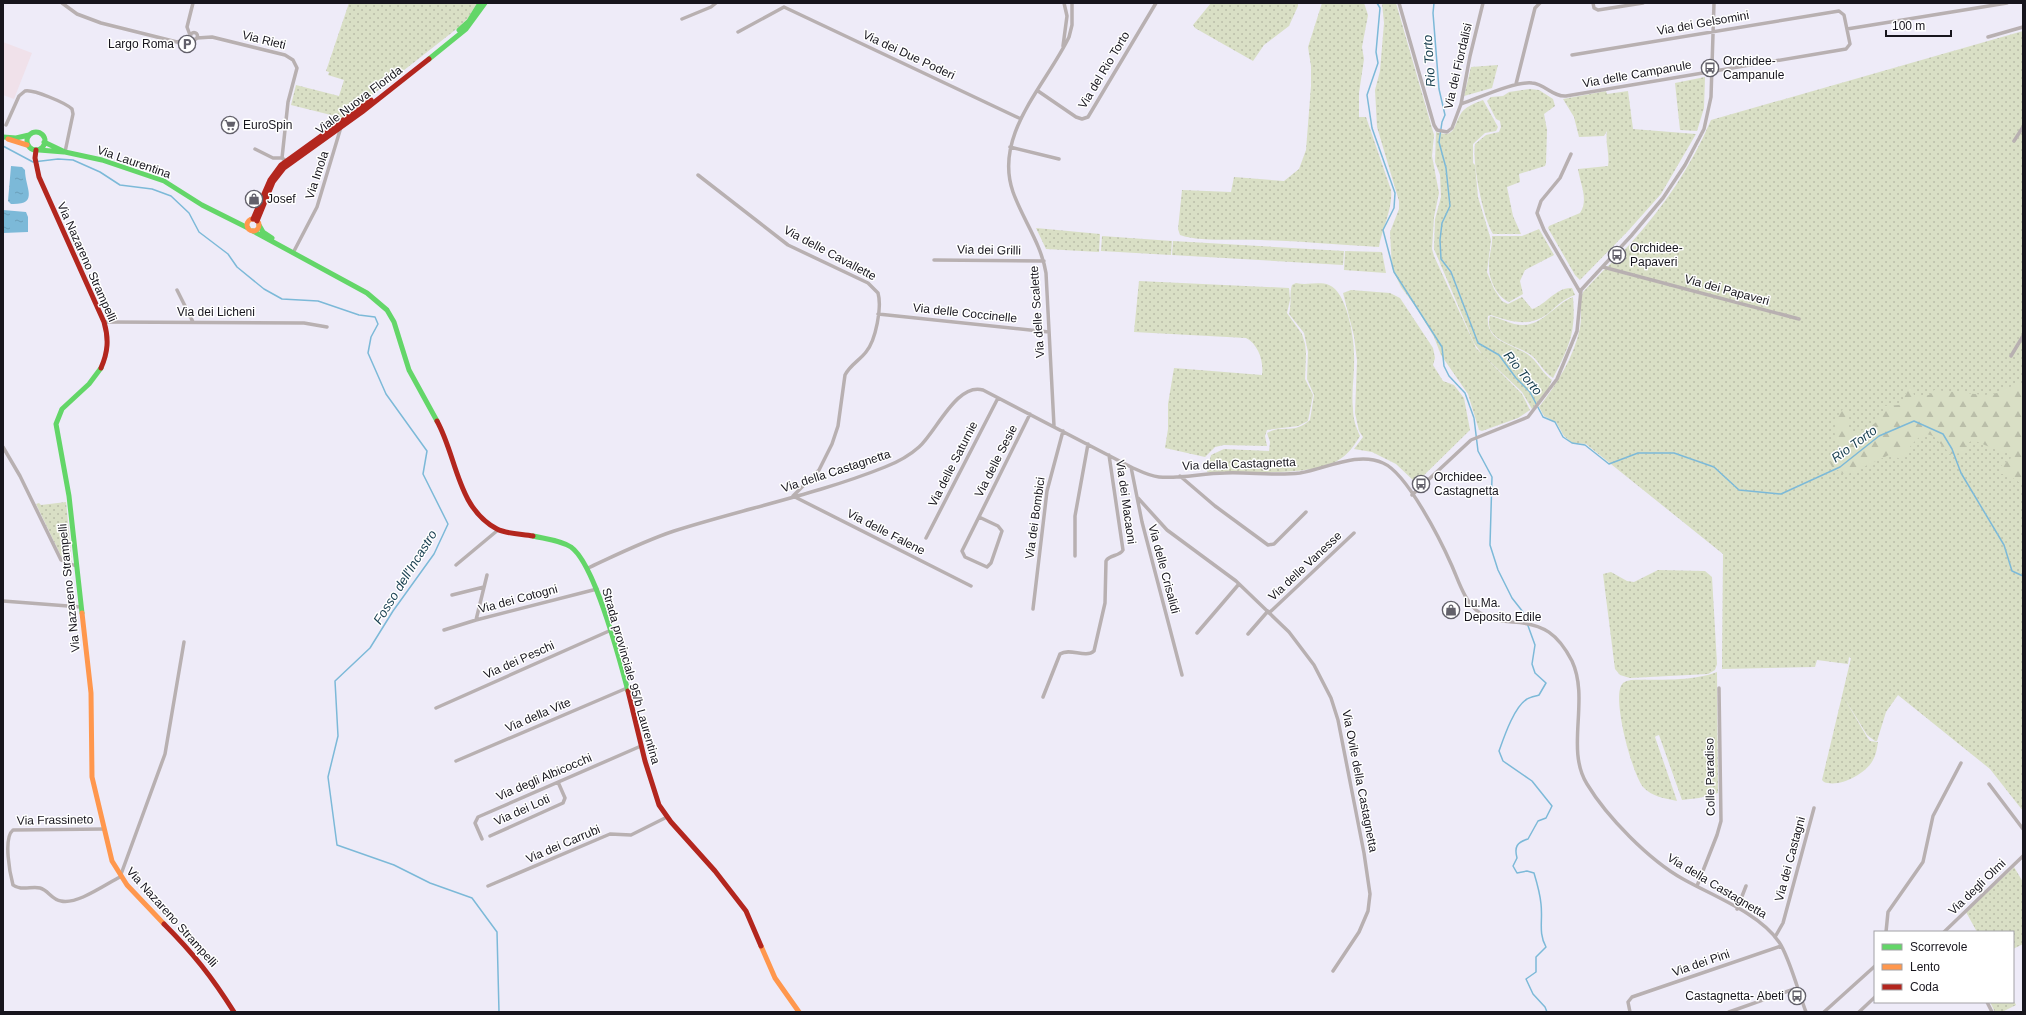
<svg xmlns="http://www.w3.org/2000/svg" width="2026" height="1015" viewBox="0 0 2026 1015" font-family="Arial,sans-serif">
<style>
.education{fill:#f0e1ea}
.green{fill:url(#green-dots)}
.forest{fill:url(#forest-firs)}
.water{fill:url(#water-ripples)}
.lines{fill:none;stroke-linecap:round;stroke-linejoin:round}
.stream{stroke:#7cb9d8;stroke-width:1.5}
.street{stroke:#b8b0b1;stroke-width:3.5}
.fast{stroke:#63d668;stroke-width:5}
.slow{stroke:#ff974d;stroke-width:5}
.jam{stroke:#b3261e;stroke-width:5}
.labels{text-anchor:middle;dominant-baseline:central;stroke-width:3;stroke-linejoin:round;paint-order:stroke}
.street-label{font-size:12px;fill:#17151d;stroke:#fff}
.poi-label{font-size:12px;fill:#17151d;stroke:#fff;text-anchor:start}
.water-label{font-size:13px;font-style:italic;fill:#163d4e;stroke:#fff}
</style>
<defs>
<pattern id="green-dots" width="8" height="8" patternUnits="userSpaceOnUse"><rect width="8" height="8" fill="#d9dfc5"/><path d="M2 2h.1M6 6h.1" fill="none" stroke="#babea9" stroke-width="1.8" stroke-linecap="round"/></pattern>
<pattern id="forest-firs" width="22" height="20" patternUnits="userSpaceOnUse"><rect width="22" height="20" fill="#d9dfc5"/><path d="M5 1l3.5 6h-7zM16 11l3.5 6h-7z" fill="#babea9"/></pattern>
<pattern id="water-ripples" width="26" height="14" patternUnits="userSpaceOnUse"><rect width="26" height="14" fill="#7cb9d8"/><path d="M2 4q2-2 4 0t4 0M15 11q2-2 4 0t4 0" fill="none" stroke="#6a9eb9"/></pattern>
</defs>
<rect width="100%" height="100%" fill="#eeebf8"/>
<!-- education -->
<path class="education" d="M 3,42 L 32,53 L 14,99 L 3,95 Z"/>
<!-- green -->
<path class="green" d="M 349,3 L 477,3 L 468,18 L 459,27 L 343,118 L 291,105 L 296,85 L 339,96 L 344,80 L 328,75 L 329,72 L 326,71 Z
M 1211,3 L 1298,3 L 1298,6 L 1289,26 L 1264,45 L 1253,61 L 1195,28 L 1193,25 Z
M 1322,3 L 1364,3 L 1368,15 L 1362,47 L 1364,59 L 1359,93 L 1359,117 L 1366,117 L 1391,190 C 1393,209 1382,228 1379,247 C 1339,245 1300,241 1260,240 C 1237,239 1199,242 1180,235 L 1178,229 L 1182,190 L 1231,192 L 1234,177 L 1284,181 L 1299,169 L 1306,150 L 1311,86 L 1311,66 L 1308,47 Z
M 1382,3 L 1396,3 L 1434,135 L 1432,156 L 1439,193 L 1434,217 L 1432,249 L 1434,256 L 1476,348 L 1522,394 L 1530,410 L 1518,418 L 1482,431 L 1479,430 L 1468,394 L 1441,355 L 1434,337 L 1416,307 L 1401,287 L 1392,268 L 1390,232 L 1399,209 L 1399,201 L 1377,127 L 1376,108 L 1375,90 L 1380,71 L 1384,23 Z
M 2023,31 L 2023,811 L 1990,769 L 1898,695 L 1886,712 L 1877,741 L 1875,741 L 1867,735 L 1843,696 L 1867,737 L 1870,741 L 1878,742 C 1877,748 1876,755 1873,760 C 1866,774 1839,788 1824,782 L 1822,780 L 1851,658 L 1849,657 L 1848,664 L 1817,660 L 1815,667 L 1722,669 L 1723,554 L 1586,444 L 1572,443 L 1564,436 L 1556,422 L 1544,416 L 1539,407 C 1557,384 1574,357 1580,328 C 1582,317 1579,302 1583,292 C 1598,275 1615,260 1630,244 C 1664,206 1691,167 1711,120 Z
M 1498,65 L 1492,88 L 1464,96 L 1471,67 Z
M 1705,77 L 1704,108 L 1697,131 L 1680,130 L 1675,83 Z
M 1530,89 L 1539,90 L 1553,99 L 1555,106 L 1544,114 L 1547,130 L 1546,163 L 1545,166 L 1519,174 L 1520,182 L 1507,187 L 1513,216 L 1521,234 L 1493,234 C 1483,218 1472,163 1475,144 L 1486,135 L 1499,132 L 1501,127 L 1500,121 L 1496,119 L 1487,101 L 1491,97 L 1503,96 L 1509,92 Z
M 1606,91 L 1607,94 L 1628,91 L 1633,129 L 1696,134 L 1661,194 L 1628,231 L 1580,280 L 1575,275 L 1548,228 L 1549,226 L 1580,213 C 1589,200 1580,183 1578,169 L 1608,166 C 1610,154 1605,144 1607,131 L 1604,136 L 1579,137 L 1574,117 L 1563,99 Z
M 1483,100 L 1498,127 L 1496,131 L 1485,133 L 1473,144 L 1473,163 L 1475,165 L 1478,197 L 1491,240 L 1487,272 L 1494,289 L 1502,301 L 1508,304 L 1522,297 L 1532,309 C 1546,305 1556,287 1572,288 L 1575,295 C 1562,300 1559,304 1550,312 C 1531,328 1512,322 1491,315 L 1488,316 C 1485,344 1515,343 1531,357 C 1539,364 1543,374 1552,380 L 1548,389 L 1532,409 L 1522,392 L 1482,354 L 1474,343 L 1434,249 L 1435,219 L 1441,197 L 1440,175 L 1435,162 L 1436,132 C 1455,138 1453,128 1460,115 C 1464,107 1475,103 1483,100 Z
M 1036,228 L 1100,234 L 1099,252 L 1046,249 Z
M 1539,229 L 1554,255 L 1525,270 L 1520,281 L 1523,294 L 1509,302 C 1497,297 1489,280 1489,267 C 1488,257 1493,246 1492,236 L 1522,236 Z
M 1102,236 L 1172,241 L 1171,255 L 1101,251 Z
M 1173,241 L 1344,251 L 1343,265 L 1172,255 Z
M 1345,251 L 1382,252 L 1386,273 L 1344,270 Z
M 1139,281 L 1289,288 L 1290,300 L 1287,313 L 1302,334 L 1305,344 L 1306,353 L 1305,379 L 1313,395 L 1308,421 L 1298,426 L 1267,430 L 1265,436 L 1267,446 L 1224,445 L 1215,447 L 1205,457 L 1165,448 L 1168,429 L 1168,404 L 1174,368 L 1262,375 C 1264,361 1258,344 1246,338 L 1134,332 Z
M 1296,283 C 1307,286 1318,281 1329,285 C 1347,292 1354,337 1354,354 C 1355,373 1351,391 1353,409 C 1353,419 1356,427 1360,436 C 1354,446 1348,455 1337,461 C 1309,477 1240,471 1207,472 L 1211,455 L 1224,449 L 1269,451 L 1270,442 L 1267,433 C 1282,424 1293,435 1310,420 L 1314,395 L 1307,379 L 1308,352 L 1304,333 L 1289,314 C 1292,303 1289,294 1292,285 Z
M 1351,290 L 1390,293 L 1400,298 L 1433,348 L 1435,358 L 1433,365 L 1443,381 L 1454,385 L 1464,398 L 1470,430 L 1416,483 L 1396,464 L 1372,452 L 1354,449 L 1363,437 L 1359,431 L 1355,413 L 1357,361 L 1354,336 L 1343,293 Z
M 1573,297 C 1576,333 1569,347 1553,378 C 1543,372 1540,362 1531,355 C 1518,345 1482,341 1490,316 C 1501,318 1511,325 1523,325 C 1543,325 1555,304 1573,297 Z
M 66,502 L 72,562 L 61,556 L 36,504 L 39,503 L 41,505 Z
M 1658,570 L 1705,571 L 1712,577 L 1717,664 L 1715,670 L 1708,674 L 1630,678 L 1620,675 L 1615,669 L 1603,574 L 1611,572 L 1627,581 L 1634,582 Z
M 1717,672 L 1718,793 L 1699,798 L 1682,800 L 1659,735 L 1656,736 L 1655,737 L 1677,801 C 1665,798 1652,797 1643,787 C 1632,773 1613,702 1621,686 C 1623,682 1626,681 1631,680 C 1658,679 1691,682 1717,672 Z
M 2014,867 L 2023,882 L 2023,944 L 2013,949 L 2013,932 L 1977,932 L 1966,912 Z
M 2013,999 L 2016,1005 L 2002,1012 L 1995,1012 L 1990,1002 L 2013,1002 Z"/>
<!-- forest -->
<path class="forest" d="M 2016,384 L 2023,385 L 2023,485 L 2007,474 L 2000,474 L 2001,466 L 2011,458 L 2007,452 L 1999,451 L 1973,440 L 1968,443 L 1963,453 L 1949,454 C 1947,449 1943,447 1939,442 C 1924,422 1910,447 1901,459 L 1889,455 L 1846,475 L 1832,467 L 1830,463 L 1833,460 L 1838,461 L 1844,457 L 1845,453 C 1843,449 1839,446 1837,442 C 1832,431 1835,417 1844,408 L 1849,411 L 1848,425 L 1851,431 L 1857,433 C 1873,425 1880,423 1885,406 L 1899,405 L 1903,399 L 1908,388 L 1912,387 L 1914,395 L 1930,395 L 1934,390 L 1985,395 L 1997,393 Z"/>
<!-- water -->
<path class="water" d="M 11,166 L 22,167 L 25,170 C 25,188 40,205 11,204 L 8,201 Z
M 3,210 L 26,212 L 28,217 L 28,232 L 3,233 Z"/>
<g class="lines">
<!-- stream -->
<path class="stream" d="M 1377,3 L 1380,8 L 1376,52 L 1378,63 L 1367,95 L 1372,128 L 1395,193 L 1394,208 L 1383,230 L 1394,272 L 1442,347 L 1444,366 L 1449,376 L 1465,393 L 1474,418 L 1478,451 L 1492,477 L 1490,545 L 1498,570 L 1512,598 L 1523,612 L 1535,645 L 1532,664 L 1535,673 L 1546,683 L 1539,695 C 1536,696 1530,697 1527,699 C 1514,707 1504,737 1499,751 L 1503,761 L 1532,781 L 1552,806 L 1546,818 L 1538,821 L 1528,839 C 1517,842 1514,847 1517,858 L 1513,866 L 1517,873 L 1527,871 L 1534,873 C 1537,883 1540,893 1541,904 C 1543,920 1538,933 1546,947 L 1536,957 L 1536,972 L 1526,979 L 1533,994 L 1545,1007 L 1547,1012
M 1434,3 L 1433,13 L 1439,89 L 1445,115 L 1442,122 L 1439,142 L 1446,168 L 1450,206 L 1442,223 L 1440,240 L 1441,259 L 1451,272 L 1478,343 L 1499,355 L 1516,378 L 1530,392 L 1543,417 L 1555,422 L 1563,437 L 1572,443 L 1585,445 L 1609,464 L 1638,453 L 1674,453 L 1714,467 L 1739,490 L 1781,494 L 1840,467 L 1879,436 L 1914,421 L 1943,434 L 1952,449 L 1961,473 L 2004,545 L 2012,571 L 2023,576
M 3,146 L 33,162 L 58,159 L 73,160 L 100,172 L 120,185 L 152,189 L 171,196 L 189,213 L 199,232 L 228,254 L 237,267 L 264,289 L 282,299 L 318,301 L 359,315 L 375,317 L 378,324 L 371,337 L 368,353 L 386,394 L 427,451 L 423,474 L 448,524 L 434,554 L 393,611 L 370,648 L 335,681 L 338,736 L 328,777 L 337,845 L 394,865 L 430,883 L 472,898 L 497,932 L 499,1012"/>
<!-- street -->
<path class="street" d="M 62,3 L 77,14 L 101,23 L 177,42 L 191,38
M 1399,3 L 1434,125 L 1437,130 L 1447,132 L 1452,128 L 1461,104 L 1470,56 L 1483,3
M 1593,3 L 1594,8 L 1598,10 L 1643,3
M 682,19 L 711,7 L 716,3
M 1847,29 L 2007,3
M 738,32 L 784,7 L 1021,119
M190.5 36a3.5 3.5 0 1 1 7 0a3.5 3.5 0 1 1-7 0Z
M 190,35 L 187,27 L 193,3
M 1988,37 L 2023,27
M 197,38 L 212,37 L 285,55 L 293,60 L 297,68 L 288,102 L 282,158 L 286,161
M 1063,46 L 1067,16 L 1064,3
M 1516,84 L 1535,8 L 1540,3
M 1038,91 L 1076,117 L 1082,119 L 1088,117 L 1156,3
M 1461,104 C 1479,98 1515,81 1532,83 C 1545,84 1553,97 1566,96 L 1846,49 L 1850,44 L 1844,15 L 1839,11 L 1572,55
M 6,125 L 19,96 L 25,91 C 33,89 66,103 72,109 L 73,114 L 65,152
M 2014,141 L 2023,127
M 1010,147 L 1059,159
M 255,149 L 273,158 L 282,158
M 1571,154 L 1560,178 L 1541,201 L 1537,213 L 1544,230 L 1580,292
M 698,175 L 788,245 L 868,283 L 878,293 C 882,307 876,340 866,352 C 860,360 850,365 845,375 L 838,426 L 832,444 L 819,470 L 793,496 L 971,586
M 293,253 L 317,207 L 341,127
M 934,260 L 1044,261
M 1603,267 L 1799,319
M 177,290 L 193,322
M 878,314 L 1049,332
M 104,322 L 304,323 L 327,327
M 2011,356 L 2023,336
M 1054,426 L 1046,273 C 1041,243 1023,220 1013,192 C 993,135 1046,85 1069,37 L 1072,25 L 1072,3
M 3,447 L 20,476 L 61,560 L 76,566
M 1131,467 L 1142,522 L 1182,675
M 1180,476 L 1215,506 L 1268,545 L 1274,544 L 1306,512
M 1412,495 L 1471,440 L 1528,417 L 1557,379 L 1577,331 L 1581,290 L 1631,236 L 1663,198 L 1685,165 L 1704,129 L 1711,97 L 1714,3
M 1138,498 L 1167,530 L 1236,581 L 1289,632 L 1314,665 L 1331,698 L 1338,720 L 1364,853 L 1370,894 L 1368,911 L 1359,932 L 1333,971
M 979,517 L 998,526 L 1002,531 L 991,563 L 987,567 L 965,557 L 962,551 L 1030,414
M 926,538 L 998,398
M 1075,556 L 1075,516 L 1088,444
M 456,565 L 498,530
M 588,568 C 616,555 644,541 674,531 C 743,509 818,494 885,467 C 898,462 909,456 919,447 C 936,432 957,382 983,390 L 1131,467 C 1140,471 1149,476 1159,477 C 1181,479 1203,473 1225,473 C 1250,472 1275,476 1300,473 C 1326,469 1357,451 1383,463 C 1407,473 1441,541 1452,566 C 1459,582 1465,603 1480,613 C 1490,620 1502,621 1513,622 C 1544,624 1558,634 1572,661 C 1590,700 1565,749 1587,784 C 1607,817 1649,860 1683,879 C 1713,896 1759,913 1779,942 C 1789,956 1799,994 1806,1012
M 452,595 L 484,587
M 3,601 L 81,607
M 1033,609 L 1047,491 L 1063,431
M 1269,613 L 1354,533
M 476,620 L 487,575
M 444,630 L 476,620 L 597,589
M 1197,633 L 1239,584
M 1248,634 L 1268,611
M 1043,697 L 1060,654 C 1070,647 1085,659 1094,651 L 1105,603 L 1106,561 C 1110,554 1119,557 1123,550 L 1109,455
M 436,708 L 609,631
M 456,761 L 627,688
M 1989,784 L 2023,829
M 104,829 L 13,830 C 3,838 10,874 13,885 C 20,891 32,886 40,888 C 48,890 52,900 61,901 C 77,905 106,884 120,877 L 165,754 L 184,642
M 490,836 L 563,803 L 565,798 L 558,782
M 482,839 L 475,823 L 478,817 L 641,746
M 488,886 L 610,834 L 631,835 L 667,817
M 1697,886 L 1717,835 L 1721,821 L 1719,688
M 1737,909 L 1746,886
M 1886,932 L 1888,912 L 1923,862 L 1933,816 L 1961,763
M 1944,932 L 2023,856
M 1775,937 L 1783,923 L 1814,808
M 1987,1002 L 1992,1012
M 1630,1012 L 1628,1002 L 1632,997 L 1781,946
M 1729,1012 L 1797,988
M 1824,1012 L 1875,966
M 1859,1012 L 1875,997"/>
<!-- fast -->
<path class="fast" d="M 459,30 L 469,21 L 480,3
M 429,59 L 466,29 L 485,3
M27 141a9 9 0 1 1 18 0a9 9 0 1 1-18 0Z
M 3,137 L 16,138 L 29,135
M 44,142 L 65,152 L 102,160 L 164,181 L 202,205 L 248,228
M 39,150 L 64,152
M 259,225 L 263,232 L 272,238
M 253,231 L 367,293 L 387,310 L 394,322 L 409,370 L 437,421
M 533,536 C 546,539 560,540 571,547 C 595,564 620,661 628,691
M 82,613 L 69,496 L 56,424 L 62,409 L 89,384 L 101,368"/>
<!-- slow -->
<path class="slow" d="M 8,139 L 27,145
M247 225a6 6 0 1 1 12 0a6 6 0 1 1-12 0Z
M 82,613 L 91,693 L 92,777 L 112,861 L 127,885 L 164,924
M 761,946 L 775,978 L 799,1012"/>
<!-- jam -->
<path class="jam" d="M 36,150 L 35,158 L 39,177 L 104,322 C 109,339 108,352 101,368
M 253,219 L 270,180 L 281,165 L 371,100
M 257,221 L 273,182 L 284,168 L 362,112 L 429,59
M 437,421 C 457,457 457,508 497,529 C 506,534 522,534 533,536
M 628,691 L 645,761 L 659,805 L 671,822 L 715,871 L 746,911 L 761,946
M 164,924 C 193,953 212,977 234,1012"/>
</g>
<!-- icons -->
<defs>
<symbol id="parking-ring" viewBox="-11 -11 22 22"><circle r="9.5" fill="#fff" stroke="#62606a" stroke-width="1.5"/><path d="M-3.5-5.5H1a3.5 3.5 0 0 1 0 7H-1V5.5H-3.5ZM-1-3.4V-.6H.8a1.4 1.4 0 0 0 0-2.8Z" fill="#62606a"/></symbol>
<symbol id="bus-ring" viewBox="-11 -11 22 22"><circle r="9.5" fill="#fff" stroke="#62606a" stroke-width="1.5"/><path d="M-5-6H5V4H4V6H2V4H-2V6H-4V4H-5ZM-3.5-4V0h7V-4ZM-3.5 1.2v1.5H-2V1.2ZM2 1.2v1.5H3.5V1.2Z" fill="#62606a"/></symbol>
<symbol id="supermarket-ring" viewBox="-11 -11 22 22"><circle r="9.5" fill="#fff" stroke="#62606a" stroke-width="1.5"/><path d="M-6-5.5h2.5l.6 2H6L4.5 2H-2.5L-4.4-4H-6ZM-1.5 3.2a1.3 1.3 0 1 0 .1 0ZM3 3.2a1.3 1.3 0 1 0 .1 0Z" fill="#62606a"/></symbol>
<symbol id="shop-ring" viewBox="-11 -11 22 22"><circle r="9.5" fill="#fff" stroke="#62606a" stroke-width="1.5"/><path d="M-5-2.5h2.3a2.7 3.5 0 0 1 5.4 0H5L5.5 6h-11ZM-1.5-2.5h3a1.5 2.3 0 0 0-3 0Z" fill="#62606a"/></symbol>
</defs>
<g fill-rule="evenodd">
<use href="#parking-ring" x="177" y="34" width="20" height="20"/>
<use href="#bus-ring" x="1700" y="58" width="20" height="20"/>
<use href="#supermarket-ring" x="220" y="115" width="20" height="20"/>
<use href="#shop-ring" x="244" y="189" width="20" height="20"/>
<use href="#bus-ring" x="1607" y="245" width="20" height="20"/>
<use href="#bus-ring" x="1411" y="474" width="20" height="20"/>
<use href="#shop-ring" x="1441" y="600" width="20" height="20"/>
<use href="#bus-ring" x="1787" y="986" width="20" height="20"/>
</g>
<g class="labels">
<!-- street labels -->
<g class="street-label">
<text transform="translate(1703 23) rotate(-10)">Via dei Gelsomini</text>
<text transform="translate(264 40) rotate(14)">Via Rieti</text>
<text transform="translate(909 55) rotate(25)">Via dei Due Poderi</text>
<text transform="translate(1458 66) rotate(-77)">Via dei Fiordalisi</text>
<text transform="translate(1104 70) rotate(-59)">Via del Rio Torto</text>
<text transform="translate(1637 74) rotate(-10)">Via delle Campanule</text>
<text transform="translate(359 100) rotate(-37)">Viale Nuova Florida</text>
<text transform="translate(134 162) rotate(19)">Via Laurentina</text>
<text transform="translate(317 175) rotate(-72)">Via Imola</text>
<text transform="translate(989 250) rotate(1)">Via dei Grilli</text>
<text transform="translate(830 253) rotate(28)">Via delle Cavallette</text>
<text transform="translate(87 262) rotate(66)">Via Nazareno Strampelli</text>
<text transform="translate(1727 290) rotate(15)">Via dei Papaveri</text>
<text x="216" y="312">Via dei Licheni</text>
<text transform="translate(1037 312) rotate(-94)">Via delle Scalette</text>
<text transform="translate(965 313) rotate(6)">Via delle Coccinelle</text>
<text transform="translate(996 461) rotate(-63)">Via delle Sesie</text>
<text transform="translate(953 464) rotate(-63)">Via delle Saturnie</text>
<text transform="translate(1239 464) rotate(-2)">Via della Castagnetta</text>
<text transform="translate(836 471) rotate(-18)">Via della Castagnetta</text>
<text transform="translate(1126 502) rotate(82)">Via dei Macaoni</text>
<text transform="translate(1035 518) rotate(-82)">Via dei Bombici</text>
<text transform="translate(886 532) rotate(27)">Via delle Falene</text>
<text transform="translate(1305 566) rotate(-43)">Via delle Vanesse</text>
<text transform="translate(1164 569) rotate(75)">Via delle Crisalidi</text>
<text transform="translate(69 588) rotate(-96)">Via Nazareno Strampelli</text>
<text transform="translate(518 599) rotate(-15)">Via dei Cotogni</text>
<text transform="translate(519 660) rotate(-24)">Via dei Peschi</text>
<text transform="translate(631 676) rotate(74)">Strada provinciale 95/b Laurentina</text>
<text transform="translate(538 715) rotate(-23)">Via della Vite</text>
<text transform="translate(544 777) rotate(-23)">Via degli Albicocchi</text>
<text transform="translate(1710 777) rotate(-91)">Colle Paradiso</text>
<text transform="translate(1360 781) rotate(79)">Via Ovile della Castagnetta</text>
<text transform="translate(522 810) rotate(-24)">Via dei Loti</text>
<text transform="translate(55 820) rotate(-1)">Via Frassineto</text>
<text transform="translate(563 844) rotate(-23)">Via dei Carrubi</text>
<text transform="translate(1790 859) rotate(-75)">Via dei Castagni</text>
<text transform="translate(1717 886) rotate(31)">Via della Castagnetta</text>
<text transform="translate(1977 887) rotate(-44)">Via degli Olmi</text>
<text transform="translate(172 917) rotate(48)">Via Nazareno Strampelli</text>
<text transform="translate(1701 963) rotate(-19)">Via dei Pini</text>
</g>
<!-- poi labels -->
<g class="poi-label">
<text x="174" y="44" text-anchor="end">Largo Roma</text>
<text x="1723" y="61">Orchidee-<tspan x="1723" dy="14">Campanule</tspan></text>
<text x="243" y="125">EuroSpin</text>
<text x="267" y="199">Josef</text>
<text x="1630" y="248">Orchidee-<tspan x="1630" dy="14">Papaveri</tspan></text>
<text x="1434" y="477">Orchidee-<tspan x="1434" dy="14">Castagnetta</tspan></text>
<text x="1464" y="603">Lu.Ma.<tspan x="1464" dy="14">Deposito Edile</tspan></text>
<text x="1784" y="996" text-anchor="end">Castagnetta- Abeti</text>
</g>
<!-- water labels -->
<g class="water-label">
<text transform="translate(1429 61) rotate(-94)">Rio Torto</text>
<text transform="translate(1523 373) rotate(51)">Rio Torto</text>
<text transform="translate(1854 444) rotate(-36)">Rio Torto</text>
<text transform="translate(405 577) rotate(-58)">Fosso dell'Incastro</text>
</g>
</g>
<!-- border -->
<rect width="2026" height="1015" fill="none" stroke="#17151d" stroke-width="8"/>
<!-- legend -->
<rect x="1874" y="931" width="140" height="72" fill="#ffffff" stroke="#a2a1a5"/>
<rect x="1882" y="944" width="20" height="6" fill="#63d668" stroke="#a2a1a5"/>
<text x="1910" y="951" font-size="12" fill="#17151d">Scorrevole</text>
<rect x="1882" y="964" width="20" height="6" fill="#ff974d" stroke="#a2a1a5"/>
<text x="1910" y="971" font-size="12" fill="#17151d">Lento</text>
<rect x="1882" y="984" width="20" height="6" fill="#b3261e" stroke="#a2a1a5"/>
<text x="1910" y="991" font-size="12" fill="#17151d">Coda</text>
<!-- scale -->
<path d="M1886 30v6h65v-6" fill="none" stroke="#17151d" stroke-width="2"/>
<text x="1892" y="30" font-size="12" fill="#17151d" stroke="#ffffff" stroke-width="3" paint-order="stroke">100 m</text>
</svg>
